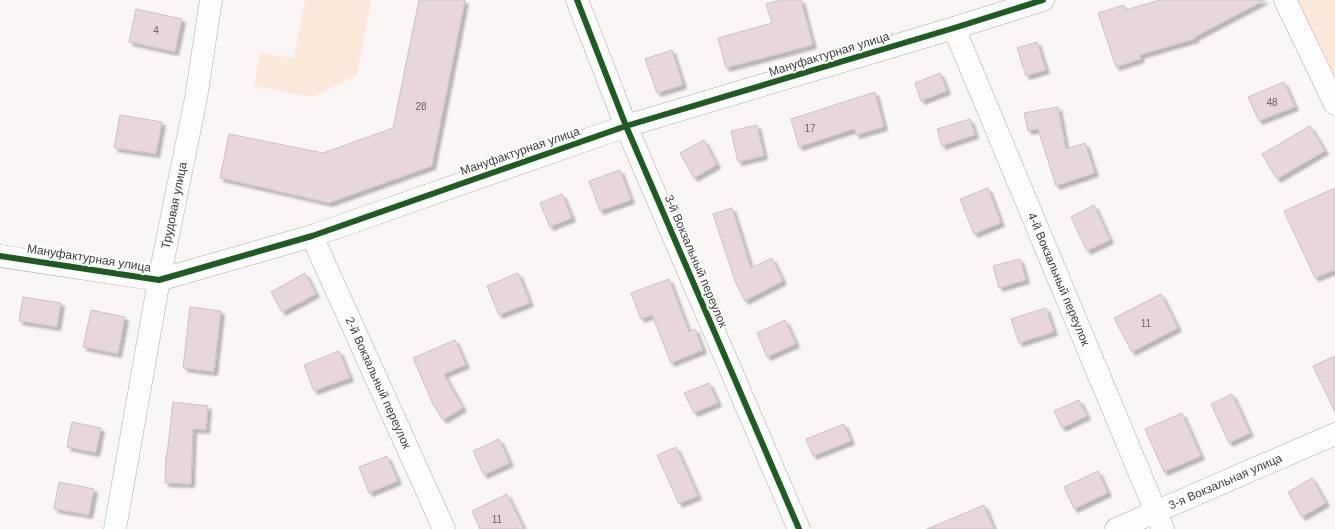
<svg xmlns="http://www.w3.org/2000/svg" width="1335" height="529" viewBox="0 0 1335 529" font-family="Arial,sans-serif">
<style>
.green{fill:#fce9d9}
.building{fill:#e9d6da;stroke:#c7c3c3;filter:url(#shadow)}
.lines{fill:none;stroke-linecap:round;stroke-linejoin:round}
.minor-casing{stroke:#adaaaa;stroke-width:23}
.minor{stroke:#fefefe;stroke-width:22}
.cycleway-casing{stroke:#fff;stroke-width:8}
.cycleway{stroke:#1b5e20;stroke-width:6}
.labels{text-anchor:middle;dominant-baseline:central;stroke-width:4;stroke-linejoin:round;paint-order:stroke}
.number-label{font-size:10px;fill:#6a6263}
.street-label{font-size:12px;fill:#3f3c3b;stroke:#fff}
</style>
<defs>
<filter id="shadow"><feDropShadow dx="3.5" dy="3.5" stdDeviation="1" flood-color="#0004"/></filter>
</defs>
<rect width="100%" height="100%" fill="#fbf6f6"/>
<!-- green -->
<path class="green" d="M 305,0 L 371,0 L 357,75 L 312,97 L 254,86 L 260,53 L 294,58 Z
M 1278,0 L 1335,0 L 1335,102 Z"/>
<!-- building -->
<path class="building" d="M 419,0 L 465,0 L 432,166 L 329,203 L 220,178 L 229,134 L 323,153 L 393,128 Z
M 781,0 L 801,0 L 813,45 L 726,68 L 718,38 L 772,23 L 766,4 Z
M 1160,0 L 1265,0 L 1195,37 L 1195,39 L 1140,55 L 1141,59 L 1116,67 L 1098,13 L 1124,5 L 1125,10 Z
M 136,9 L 182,19 L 175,52 L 129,42 Z
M 1037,42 L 1046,70 L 1026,76 L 1017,48 Z
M 672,50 L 683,85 L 657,93 L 645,59 Z
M 940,73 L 947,91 L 921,101 L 915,83 Z
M 1284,82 L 1295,107 L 1259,121 L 1248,97 Z
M 875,92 L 884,127 L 856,135 L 854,129 L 799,147 L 791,119 Z
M 1058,107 L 1066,149 L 1085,143 L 1095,173 L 1056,186 L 1038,129 L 1028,131 L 1024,113 Z
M 120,115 L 162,122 L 156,154 L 114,148 Z
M 970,119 L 975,135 L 942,146 L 937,129 Z
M 757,125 L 764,156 L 738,162 L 731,131 Z
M 1310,126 L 1325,151 L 1277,179 L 1262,154 Z
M 704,140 L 717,165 L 694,178 L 680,153 Z
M 620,170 L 631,200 L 600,211 L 589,181 Z
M 988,188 L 1001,223 L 974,234 L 960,199 Z
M 1335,188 L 1335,270 L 1315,278 L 1284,211 Z
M 562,194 L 572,218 L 550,227 L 540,203 Z
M 1094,205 L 1110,240 L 1087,251 L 1071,217 Z
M 732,208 L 751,268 L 772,258 L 783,281 L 745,301 L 735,281 L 713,214 Z
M 1020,259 L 1026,280 L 999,288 L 993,266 Z
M 305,273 L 316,294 L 282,312 L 271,292 Z
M 518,273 L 530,303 L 499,315 L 487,286 Z
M 669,279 L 689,332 L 695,329 L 703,350 L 671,363 L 652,315 L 641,319 L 631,293 Z
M 1161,294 L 1178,328 L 1132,352 L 1114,318 Z
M 23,297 L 61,303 L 57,327 L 19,321 Z
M 190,307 L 221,311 L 214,372 L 183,368 Z
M 1046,308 L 1054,332 L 1019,343 L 1011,319 Z
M 91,310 L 125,317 L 118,354 L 83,347 Z
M 785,320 L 796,344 L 767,357 L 757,333 Z
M 455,340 L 466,365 L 444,374 L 463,408 L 443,420 L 433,404 L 413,358 Z
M 339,351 L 350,378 L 314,391 L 304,365 Z
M 1335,356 L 1335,412 L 1313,366 Z
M 709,383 L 718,403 L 694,413 L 684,393 Z
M 1232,394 L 1250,433 L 1229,443 L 1211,404 Z
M 1079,400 L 1087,416 L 1062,428 L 1054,411 Z
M 173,402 L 208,406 L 206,430 L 193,429 L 191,484 L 165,483 L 166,455 L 167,455 Z
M 1182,413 L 1201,456 L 1164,472 L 1145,429 Z
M 72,422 L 101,428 L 96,453 L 67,447 Z
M 844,424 L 851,441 L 813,456 L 806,439 Z
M 499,439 L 510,463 L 484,475 L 473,451 Z
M 676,447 L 698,496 L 679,504 L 657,455 Z
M 387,456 L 398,481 L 369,493 L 359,467 Z
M 1098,471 L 1108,493 L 1074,509 L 1064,487 Z
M 1312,478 L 1326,503 L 1302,517 L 1288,492 Z
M 59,482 L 94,489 L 89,515 L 54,509 Z
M 507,494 L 524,529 L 480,529 L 472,511 Z
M 984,505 L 994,529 L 927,529 Z"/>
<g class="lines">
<defs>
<g id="minor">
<path d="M 577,0 L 626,126 L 799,529"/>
<path d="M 1285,0 L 1335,104"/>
<path id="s1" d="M 954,28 L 1163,529"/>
<path id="s2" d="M 312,236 L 444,529"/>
<path d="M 0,256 L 159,280 L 312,236 L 626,126 L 954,28 L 1043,0"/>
<path id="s3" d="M 115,529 L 159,280 L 196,98 L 211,0"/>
<path id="s4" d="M 1116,529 L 1335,434"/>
</g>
</defs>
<!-- minor casing -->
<use href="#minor" class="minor-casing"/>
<!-- minor -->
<use href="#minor" class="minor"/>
<defs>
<path id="cycleway" d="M 577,0 L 626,126 L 799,529
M 0,256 L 159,280 L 312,236 L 626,126 L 954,28 L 1043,0"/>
</defs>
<!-- cycleway casing -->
<use href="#cycleway" class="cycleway-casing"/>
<!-- cycleway -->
<use href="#cycleway" class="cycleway"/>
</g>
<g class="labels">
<!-- number labels -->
<g class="number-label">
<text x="156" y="30">4</text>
<text x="1272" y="102">48</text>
<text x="421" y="106">28</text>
<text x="810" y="128">17</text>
<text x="1146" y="323">11</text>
<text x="497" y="519">11</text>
</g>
<!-- street labels -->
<g class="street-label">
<text transform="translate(829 54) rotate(-17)">Мануфактурная улица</text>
<text transform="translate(520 151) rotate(-19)">Мануфактурная улица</text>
<text stroke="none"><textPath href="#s3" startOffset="329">Трудовая улица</textPath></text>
<text transform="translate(89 258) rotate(9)">Мануфактурная улица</text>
<text transform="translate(696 261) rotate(67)">3-й Вокзальный переулок</text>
<text stroke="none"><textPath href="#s1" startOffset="272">4-й Вокзальный переулок</textPath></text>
<text stroke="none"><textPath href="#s2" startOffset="161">2-й Вокзальный переулок</textPath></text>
<text stroke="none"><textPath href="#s4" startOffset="119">3-я Вокзальная улица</textPath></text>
</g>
</g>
</svg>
